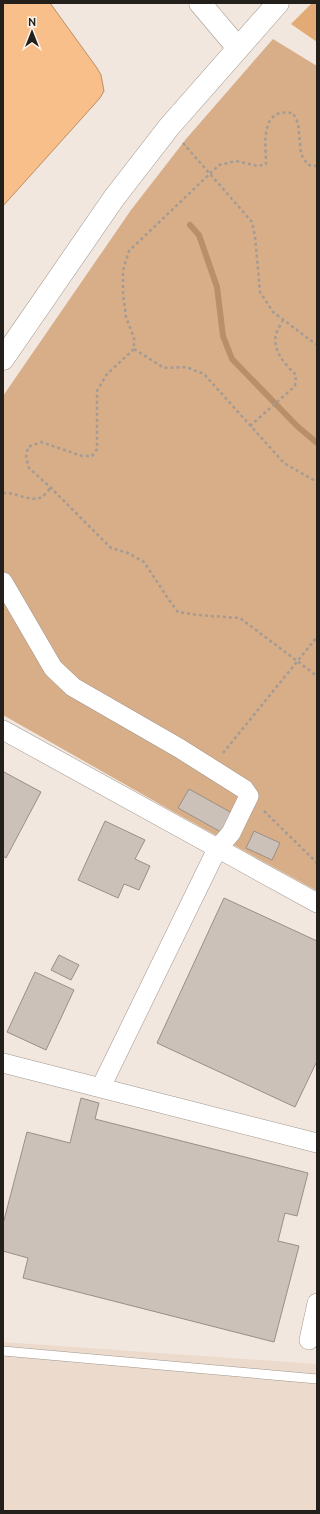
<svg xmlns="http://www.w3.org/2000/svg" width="320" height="1514" viewBox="0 0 320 1514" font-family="Ubuntu,sans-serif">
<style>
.built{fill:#ecdbcc}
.green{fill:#d8ae88}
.forest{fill:#e2aa75}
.water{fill:#f9bf8a;stroke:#b98f69}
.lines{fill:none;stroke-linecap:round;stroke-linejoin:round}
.stream{stroke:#b98f69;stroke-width:6}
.building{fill:#ccc1b8;stroke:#998f86}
.lane-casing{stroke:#a0968d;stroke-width:10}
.street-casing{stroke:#a0968d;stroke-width:20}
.secondary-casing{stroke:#a0968d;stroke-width:23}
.path{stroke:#a39b94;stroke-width:2.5;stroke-dasharray:3 3;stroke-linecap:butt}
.lane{stroke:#fff;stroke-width:9}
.street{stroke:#fff;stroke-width:19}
.secondary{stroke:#fff;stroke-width:22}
</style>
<rect width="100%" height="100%" fill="#f2e7de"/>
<!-- built -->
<path class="built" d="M 3,1342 L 317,1364 L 317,1511 L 3,1511 Z"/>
<!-- green -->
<path class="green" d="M 273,39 L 317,66 L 317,891 L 170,810 L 3,715 L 3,396 L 131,210 L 186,139 Z"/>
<!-- forest -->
<path class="forest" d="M 312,3 L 317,3 L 317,42 L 291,24 Z"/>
<!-- water -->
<path class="water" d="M 3,3 L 50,3 L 97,68 L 101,75 L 104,91 L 100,98 L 3,206 Z"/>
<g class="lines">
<!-- stream -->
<path class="stream" d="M 190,225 L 199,235 L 217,287 L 223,336 L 232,359 L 297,426 L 317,443"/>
</g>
<!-- building -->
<path class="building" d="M 4,772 L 41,792 L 6,858 L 3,856 L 3,775 Z
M 189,789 L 232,813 L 221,832 L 178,808 Z
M 105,821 L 145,840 L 135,859 L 150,866 L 139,890 L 124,884 L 118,898 L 78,880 Z
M 254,831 L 280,843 L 272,860 L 246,848 Z
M 224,898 L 317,941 L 317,1061 L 295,1107 L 157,1043 Z
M 59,955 L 79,965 L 71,980 L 51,970 Z
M 35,972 L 74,990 L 46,1050 L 7,1032 Z
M 81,1098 L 99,1103 L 95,1119 L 308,1173 L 297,1216 L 285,1213 L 278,1241 L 299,1246 L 274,1342 L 23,1278 L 28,1258 L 3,1251 L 3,1224 L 27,1132 L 70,1143 Z"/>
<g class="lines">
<defs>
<path id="lane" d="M 3,1351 L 317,1379"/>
<path id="street" d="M 3,582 L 53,668 L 73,687 L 179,748 L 244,789 L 249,796 L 231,833 L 217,849 L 101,1087
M 3,730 L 317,903
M 3,1063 L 317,1143
M 309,1340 L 317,1303"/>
<path id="secondary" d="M 200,3 L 238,48
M 3,359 L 114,198 L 169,127 L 278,3"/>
</defs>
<!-- lane casing -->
<use href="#lane" class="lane-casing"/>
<!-- street casing -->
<use href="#street" class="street-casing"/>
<!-- secondary casing -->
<use href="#secondary" class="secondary-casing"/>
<!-- path -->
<path class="path" d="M 183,143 L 252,222 L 255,236 L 260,292 L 273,312 L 317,345
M 317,166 L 308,165 L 301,154 L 298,123 L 293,113 C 289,113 284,112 280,113 C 261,118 266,148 266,164 L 258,166 L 236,161 L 219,165 L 129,251 L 123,270 L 123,293 L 126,317 L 134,338 L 134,349 L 107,374 L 97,391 L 97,449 L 92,456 L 82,456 L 41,442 L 28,447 L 26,457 L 29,468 L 51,488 L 111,548 L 128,553 L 144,562 L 169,600 L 178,612 L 198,615 L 240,618 L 317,676
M 134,349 L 164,368 L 186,367 L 204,374 L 284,463 L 317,482
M 250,426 L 295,386 L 296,375 C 286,365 272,351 276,334 C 278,329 281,324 283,320
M 3,493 C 16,492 31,503 42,497 C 45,495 48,490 51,488
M 223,753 L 317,637
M 264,811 L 317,863"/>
<!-- lane -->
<use href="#lane" class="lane"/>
<!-- street -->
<use href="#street" class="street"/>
<!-- secondary -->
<use href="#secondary" class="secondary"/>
</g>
<!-- border -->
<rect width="320" height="1514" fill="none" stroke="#231f1b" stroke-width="8"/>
<!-- north arrow -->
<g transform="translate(32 32)" stroke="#fdf5ed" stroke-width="3" paint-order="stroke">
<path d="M0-3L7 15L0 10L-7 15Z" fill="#231f1b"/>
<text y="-6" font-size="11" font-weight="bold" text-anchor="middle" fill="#231f1b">N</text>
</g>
</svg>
